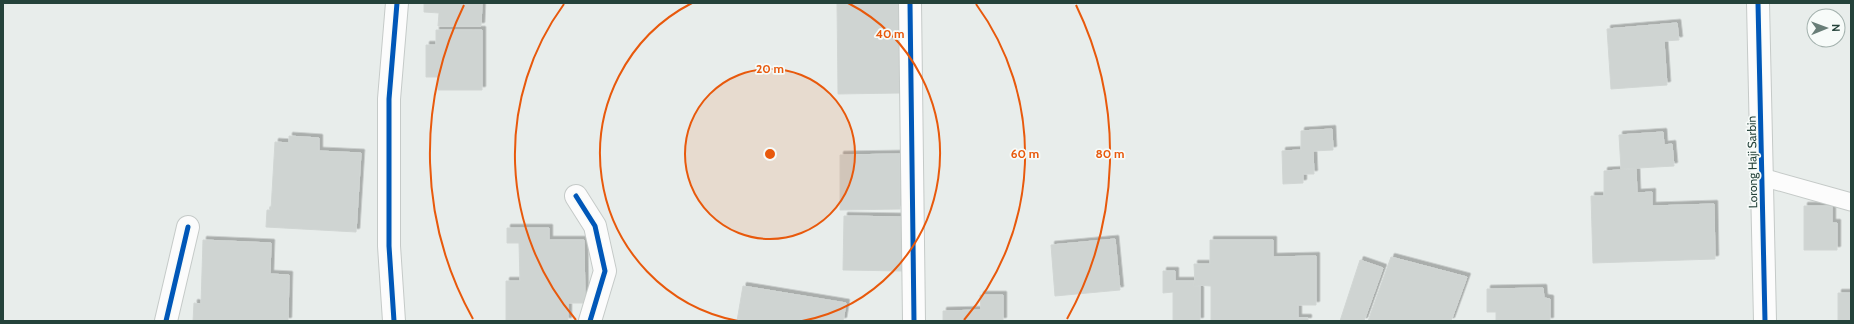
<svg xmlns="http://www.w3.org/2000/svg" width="1854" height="324" viewBox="0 0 1854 324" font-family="Cabin,sans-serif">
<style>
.building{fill:#cfd4d2;stroke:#d1d6d4;filter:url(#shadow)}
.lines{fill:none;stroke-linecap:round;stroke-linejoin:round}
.lane-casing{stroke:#c5cac8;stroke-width:19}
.street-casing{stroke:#c5cac8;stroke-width:24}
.lane{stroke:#fcfcfc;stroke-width:17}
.street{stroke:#fcfcfc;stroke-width:22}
.cycleway-casing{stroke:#f7fbf9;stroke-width:8}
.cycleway{stroke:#0057b8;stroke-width:5}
.ring{fill:none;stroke:#e8590c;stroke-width:2}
.labels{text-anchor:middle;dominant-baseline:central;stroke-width:3.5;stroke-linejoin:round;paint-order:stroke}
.street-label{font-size:12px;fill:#24423a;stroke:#f7fbf9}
.centre{fill:#e8590c;stroke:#f7fbf9;stroke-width:2}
.ring-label{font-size:12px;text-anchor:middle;font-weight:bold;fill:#e8590c;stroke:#f7fbf9;stroke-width:3.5;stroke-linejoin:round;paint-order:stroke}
</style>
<defs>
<filter id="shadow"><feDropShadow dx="3.5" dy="-3.5" stdDeviation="0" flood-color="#0004"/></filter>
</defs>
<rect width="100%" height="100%" fill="#e8edeb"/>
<!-- building -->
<path class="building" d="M 424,3 L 482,3 L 481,26 L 438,26 L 439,13 L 424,12 Z
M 837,3 L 899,3 L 901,93 L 838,94 Z
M 1677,23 L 1679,40 L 1664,41 L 1667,85 L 1611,89 L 1607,29 Z
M 436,30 L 482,30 L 482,90 L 438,90 L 438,77 L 426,77 L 426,45 L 436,45 Z
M 1332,129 L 1333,150 L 1313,151 L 1314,174 L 1303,174 L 1303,183 L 1283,184 L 1282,151 L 1301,150 L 1301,131 Z
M 1663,132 L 1664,145 L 1672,144 L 1674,166 L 1621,169 L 1619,135 Z
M 289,136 L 319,138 L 319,151 L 361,153 L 356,232 L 266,227 L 267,210 L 271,210 L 275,142 L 289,143 Z
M 900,154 L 900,209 L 840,210 L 840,155 Z
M 1636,169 L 1637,193 L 1652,192 L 1652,206 L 1714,204 L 1715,259 L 1593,263 L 1591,196 L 1604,196 L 1604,171 Z
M 1804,206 L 1832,206 L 1832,223 L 1837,223 L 1837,250 L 1804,250 Z
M 844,216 L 903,217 L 902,271 L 843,270 Z
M 507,228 L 549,228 L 549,240 L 584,240 L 585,303 L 568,303 L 568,321 L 506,321 L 506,281 L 520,281 L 519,243 L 507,243 Z
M 1115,239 L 1120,290 L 1055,296 L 1051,245 Z
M 203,240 L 271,243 L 270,274 L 289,275 L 288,321 L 193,321 L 194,303 L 201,304 Z
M 1210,240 L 1273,240 L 1273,257 L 1316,256 L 1316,305 L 1298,305 L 1298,318 L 1308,318 L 1308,321 L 1211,321 L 1211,286 L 1195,285 L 1194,264 L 1210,264 Z
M 1391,257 L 1467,277 L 1451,321 L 1368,321 Z
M 1360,260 L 1383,268 L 1364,321 L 1340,321 Z
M 1163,271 L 1175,271 L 1175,281 L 1194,281 L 1194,286 L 1200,286 L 1200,321 L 1173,321 L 1173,292 L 1163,293 Z
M 743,286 L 846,303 L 843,321 L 737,321 Z
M 1543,288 L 1544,298 L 1550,299 L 1550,321 L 1496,321 L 1496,312 L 1487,312 L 1487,289 Z
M 1838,293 L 1851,293 L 1851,321 L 1838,321 Z
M 980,295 L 1003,295 L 1003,321 L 943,321 L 943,311 L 981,310 Z"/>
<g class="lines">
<defs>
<path id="lane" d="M 1762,177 L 1851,202"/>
<path id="street" d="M 910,3 L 914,321
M 1758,3 L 1765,321
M 576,196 L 595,226 L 605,271 L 590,321
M 166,321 L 188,227
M 394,321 L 389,246 L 389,99 L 397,3"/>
</defs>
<!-- lane casing -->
<use href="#lane" class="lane-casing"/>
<!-- street casing -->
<use href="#street" class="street-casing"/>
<!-- lane -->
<use href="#lane" class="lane"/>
<!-- street -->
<use href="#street" class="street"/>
<defs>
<path id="cycleway" d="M 910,3 L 914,321
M 1758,3 L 1765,321
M 576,196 L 595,226 L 605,271 L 590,321
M 166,321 L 188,227
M 394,321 L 389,246 L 389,99 L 397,3"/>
</defs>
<!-- cycleway casing -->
<use href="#cycleway" class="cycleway-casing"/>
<!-- cycleway -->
<use href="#cycleway" class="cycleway"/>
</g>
<!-- distance rings -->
<circle cx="770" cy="154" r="85" fill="#e8590c" fill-opacity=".12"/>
<g class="ring">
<circle cx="770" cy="154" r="85"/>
<path d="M738 321A170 170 0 0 1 692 3M848 3A170 170 0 0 1 802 321"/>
<path d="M576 320A255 255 0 0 1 564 4M976 4A255 255 0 0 1 964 320"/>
<path d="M473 319A340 340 0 0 1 464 5M1076 5A340 340 0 0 1 1067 319"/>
</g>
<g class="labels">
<!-- street labels -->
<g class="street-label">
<text transform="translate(1752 162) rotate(-91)">Lorong Haji Sarbin</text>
</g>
</g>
<circle cx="770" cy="154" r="6" class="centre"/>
<g class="ring-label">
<text x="890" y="38">40 m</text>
<text x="770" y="73">20 m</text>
<text x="1025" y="158">60 m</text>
<text x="1110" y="158">80 m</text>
</g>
<!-- border -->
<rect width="1854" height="324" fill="none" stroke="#24423a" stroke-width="8"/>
<!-- north arrow -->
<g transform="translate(1826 28) rotate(89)"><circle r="19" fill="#f7fbf9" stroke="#a3b1ad"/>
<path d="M0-3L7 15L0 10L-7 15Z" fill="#697e78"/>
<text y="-6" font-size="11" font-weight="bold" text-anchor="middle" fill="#24423a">N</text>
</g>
</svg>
